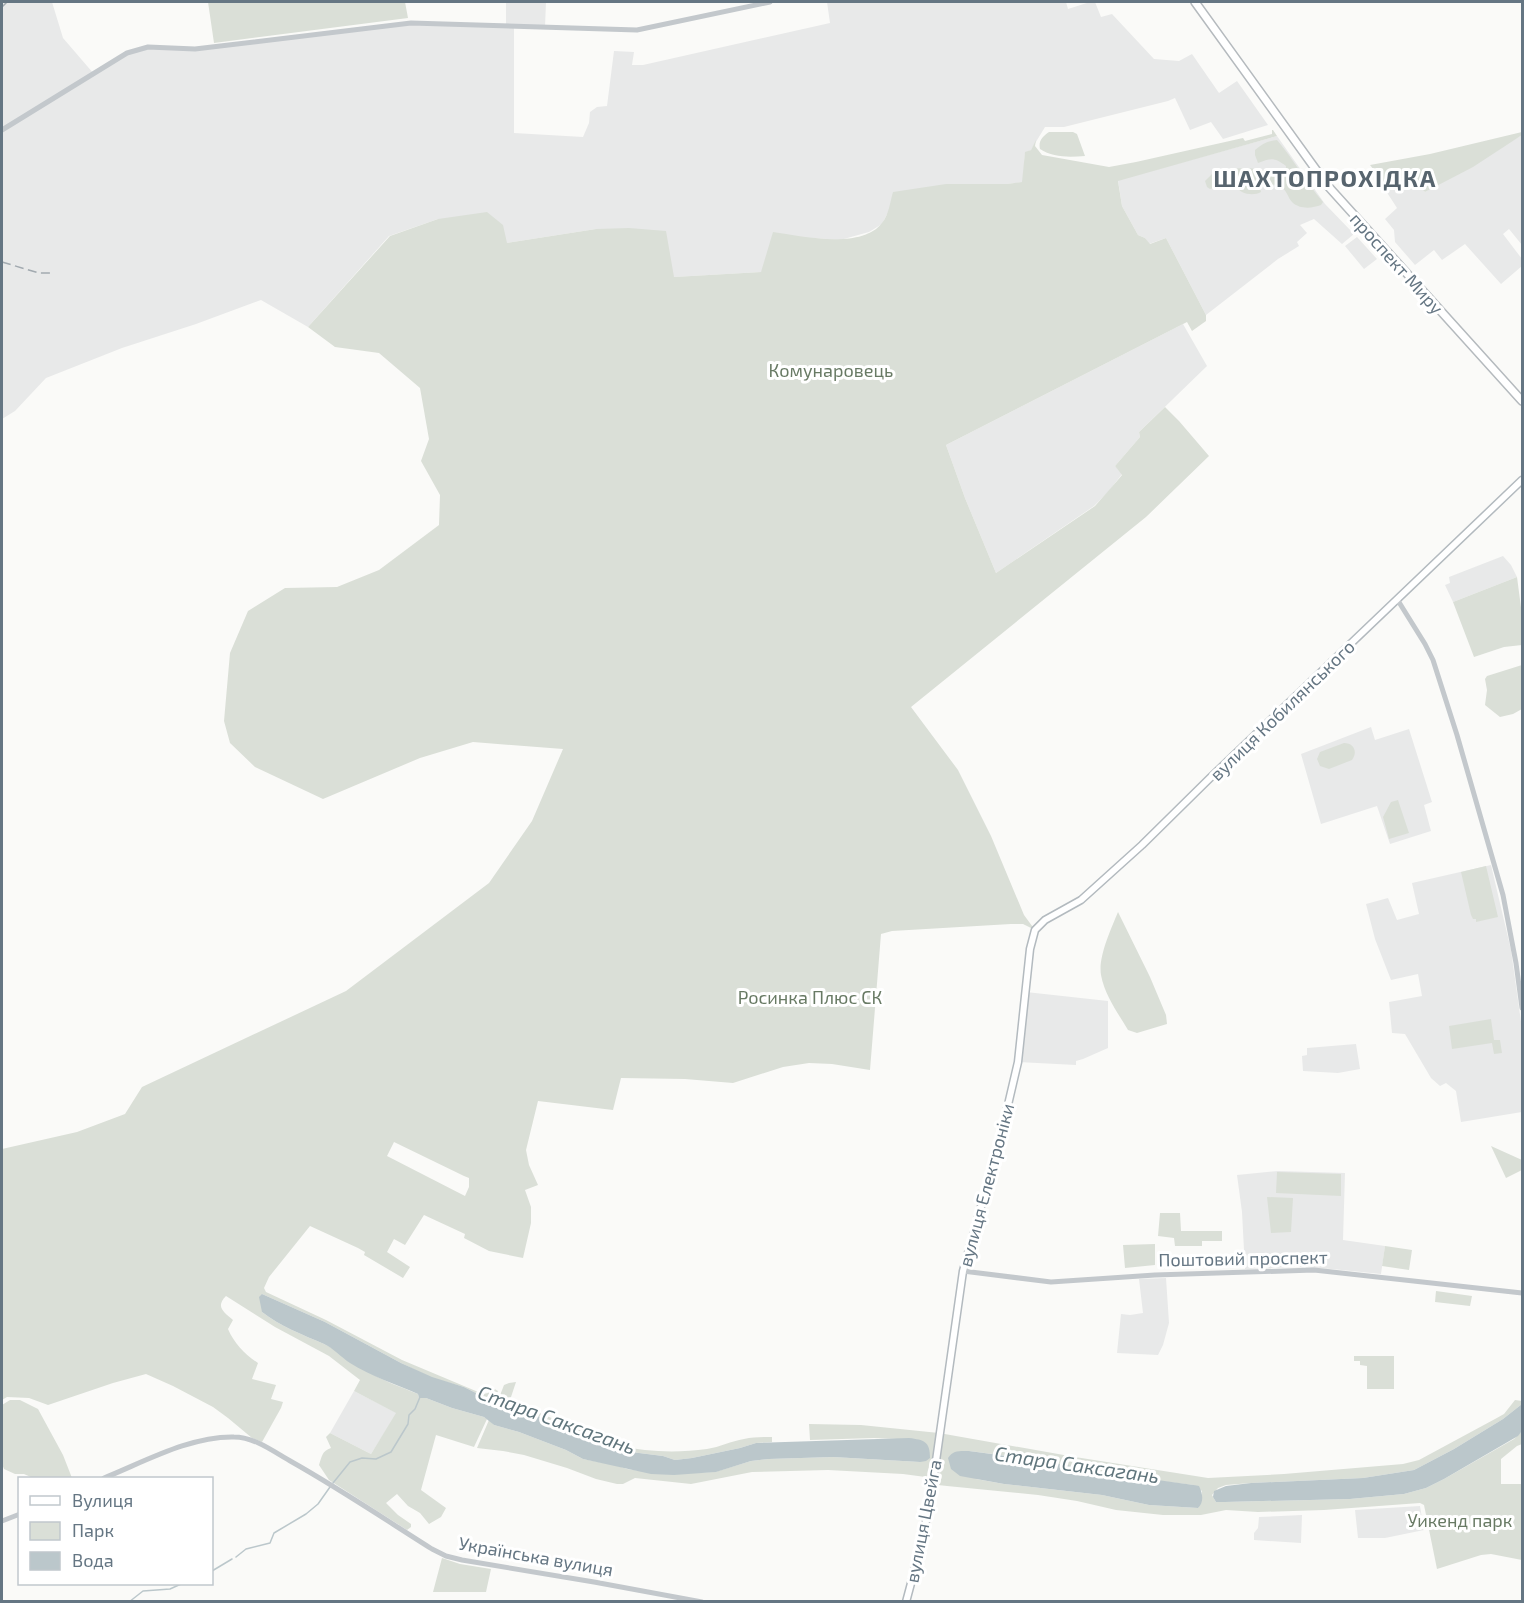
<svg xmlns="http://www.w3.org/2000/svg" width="1524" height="1603" viewBox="0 0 1524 1603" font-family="'Exo 2',sans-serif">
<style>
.built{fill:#e8e9e9}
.green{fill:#dadfd7;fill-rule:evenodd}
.water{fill:#bbc7cb}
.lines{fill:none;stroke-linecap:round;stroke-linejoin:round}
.stream{stroke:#bbc7cb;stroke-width:1.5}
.secondary-casing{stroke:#b3babf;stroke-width:9}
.primary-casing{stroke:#b5babe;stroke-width:10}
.tertiary{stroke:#c3c8cc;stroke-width:5}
.secondary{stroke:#fff;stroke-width:6}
.primary{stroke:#fff;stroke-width:7}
.rail{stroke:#a2aab0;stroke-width:1.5;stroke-dasharray:9 4.5;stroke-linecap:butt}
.labels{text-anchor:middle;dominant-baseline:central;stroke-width:6;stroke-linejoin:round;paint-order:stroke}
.street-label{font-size:18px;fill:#657683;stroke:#fff}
.park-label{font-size:18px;fill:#687a64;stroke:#fff}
.water-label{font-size:20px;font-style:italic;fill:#60757c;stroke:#fff}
.district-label{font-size:24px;font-weight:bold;letter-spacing:1.5px;fill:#57646e;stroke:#fff}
</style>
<rect width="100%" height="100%" fill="#fafaf8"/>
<!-- built -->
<path class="built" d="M 2,2 L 52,2 L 63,38 L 94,74 L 137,49 L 182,49 L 411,23 L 506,25 L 506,2 L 546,2 L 545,27 L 514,26 L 514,133 L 583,137 L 589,123 L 590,112 L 597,107 L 607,106 L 614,51 L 634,52 L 632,65 L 643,65 L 830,23 L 827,2 L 1066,2 L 1068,9 L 1090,2 L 1095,2 L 1101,17 L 1112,14 L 1154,59 L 1179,61 L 1192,54 L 1219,93 L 1237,81 L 1268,125 L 1223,139 L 1211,122 L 1190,130 L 1175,98 L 1168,101 L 1064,127 L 1045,127 L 1031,150 L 1025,153 L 1023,182 L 1007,184 L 889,210 L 882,224 L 869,232 L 840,240 L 814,238 L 761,272 L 674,277 L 596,229 L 507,243 L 438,219 L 389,236 L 308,327 L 261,300 L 196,324 L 122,348 L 46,378 L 15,411 L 2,419 Z
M 1522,135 L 1522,245 L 1509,229 L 1503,234 L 1522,259 L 1522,266 L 1501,284 L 1465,244 L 1442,260 L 1434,250 L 1415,265 L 1395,242 L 1394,230 L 1385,219 L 1397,208 L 1386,191 L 1394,183 L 1406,175 L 1425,192 Z
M 1277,136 L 1325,204 L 1354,234 L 1342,244 L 1314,219 L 1300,225 L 1307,233 L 1297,242 L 1299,246 L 1278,259 L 1206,315 L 1166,238 L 1149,244 L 1145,238 L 1138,235 L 1122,206 L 1118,180 Z
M 1357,237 L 1377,259 L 1364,269 L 1345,246 Z
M 1183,324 L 1207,366 L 1139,432 L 1140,437 L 1115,466 L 1122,474 L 1109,491 L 1094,506 L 996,573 L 965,498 L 946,445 Z
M 1503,556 L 1511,565 L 1517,577 L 1453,602 L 1445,585 L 1450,583 L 1449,577 Z
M 1371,727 L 1375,740 L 1409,729 L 1432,802 L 1424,805 L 1431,831 L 1390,844 L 1377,806 L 1321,824 L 1301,754 Z
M 1491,865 L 1511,950 L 1522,1029 L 1522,1112 L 1461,1122 L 1456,1091 L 1446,1083 L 1440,1086 L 1431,1078 L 1405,1034 L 1392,1033 L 1389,1002 L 1422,996 L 1418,974 L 1391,980 L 1375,939 L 1366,904 L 1388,898 L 1397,920 L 1419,914 L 1412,883 Z
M 1026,992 L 1108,1001 L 1108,1048 L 1083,1059 L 1076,1061 L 1076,1065 L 1018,1062 Z
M 1356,1044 L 1360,1069 L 1338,1073 L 1303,1071 L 1302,1056 L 1307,1055 L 1307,1048 Z
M 1278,1171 L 1345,1173 L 1343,1240 L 1385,1246 L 1381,1274 L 1332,1269 L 1294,1267 L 1245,1269 L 1242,1212 L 1237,1175 Z
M 1166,1278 L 1169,1323 L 1163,1345 L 1158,1355 L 1117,1353 L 1121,1314 L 1130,1315 L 1143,1313 L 1139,1279 Z
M 354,1391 L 397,1413 L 371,1454 L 330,1433 Z
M 1420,1506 L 1424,1530 L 1385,1538 L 1358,1538 L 1355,1510 Z
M 1302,1515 L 1301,1543 L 1254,1540 L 1254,1533 L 1258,1528 L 1259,1517 Z"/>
<!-- green -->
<path class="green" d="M 208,2 L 405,2 L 408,18 L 214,43 Z
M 1272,130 L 1273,130 L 1277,136 L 1118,181 L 1122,206 L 1138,235 L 1145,238 L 1150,244 L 1166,238 L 1206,315 L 1206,321 L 1192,331 L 1187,322 L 946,445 L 965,498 L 996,573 L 1095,506 L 1117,481 L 1122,475 L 1115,466 L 1140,437 L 1139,432 L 1165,407 L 1179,421 L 1209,456 L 1146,517 L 911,707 L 958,770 L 991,836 L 1024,915 L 1035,930 L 1023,924 L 1011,924 L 892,931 L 881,934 L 870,1070 L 832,1064 L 809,1063 L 783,1067 L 733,1083 L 685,1079 L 621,1078 L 613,1110 L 538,1101 L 526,1150 L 529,1165 L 538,1185 L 525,1190 L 531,1207 L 531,1223 L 523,1258 L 489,1251 L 464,1238 L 465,1234 L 424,1215 L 405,1245 L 394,1239 L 387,1252 L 410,1267 L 403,1278 L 364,1255 L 365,1252 L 358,1248 L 310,1226 L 269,1277 L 264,1288 L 266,1292 L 326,1320 L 402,1360 L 483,1394 L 488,1393 L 490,1386 L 498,1391 L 494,1402 L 464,1387 L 432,1378 L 401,1363 L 325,1322 L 262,1294 L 262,1312 C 280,1326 303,1335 324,1344 C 339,1351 353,1363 367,1371 C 383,1381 401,1387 418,1394 L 419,1398 L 426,1398 L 452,1408 L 484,1417 L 487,1419 L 474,1447 L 436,1435 L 421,1490 L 446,1508 L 441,1517 L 429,1524 L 420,1513 L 408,1506 L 397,1494 L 386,1503 L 398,1515 L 411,1524 L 411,1527 L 407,1530 L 329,1480 L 319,1465 C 322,1456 322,1451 331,1448 L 326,1437 L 330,1433 L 371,1454 L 396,1413 L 354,1391 L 360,1380 L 329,1356 L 275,1327 L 226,1296 C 215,1307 224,1312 233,1320 L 228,1329 C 234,1343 245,1355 258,1363 L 252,1379 L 276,1385 L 271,1399 L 283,1402 L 281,1408 L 262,1442 L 252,1438 L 228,1418 L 213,1407 L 173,1386 L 146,1374 L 113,1383 L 48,1405 L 29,1398 L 7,1397 L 2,1400 L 2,1149 L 77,1132 L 125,1114 L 142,1087 L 346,991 L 489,883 L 532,821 L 563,749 L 473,742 L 420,758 L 323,799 L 255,767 L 230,743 L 224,721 L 230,653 L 248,611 L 285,588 L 337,587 L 379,570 L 439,525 L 440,495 L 421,461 L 429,439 L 420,388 L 379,353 L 335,347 L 308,327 L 390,236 L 438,219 L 487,212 L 503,225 L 507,243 L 596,229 L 629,228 L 666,231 L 674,277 L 761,272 L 773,232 C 802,236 861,250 882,223 C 889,214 890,202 893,192 L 946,184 L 1007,184 L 1022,182 L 1025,152 L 1031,150 L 1036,140 L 1035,146 L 1042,155 L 1109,167 L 1136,162 L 1243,138 L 1245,141 L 1272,134 ZM 394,1142 L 464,1176 L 469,1178 L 469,1187 L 465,1196 L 387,1156 Z
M 1049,132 L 1073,132 L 1077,134 L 1085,156 C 1070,157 1053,158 1040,149 C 1038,141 1043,136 1049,132 Z
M 1522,132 L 1522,135 L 1473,167 L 1425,192 L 1406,175 L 1394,183 L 1389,189 L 1370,165 L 1430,154 Z
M 1277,140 C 1294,160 1306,182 1323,202 L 1321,205 C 1313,208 1300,210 1292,202 C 1288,198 1287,190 1280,186 C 1276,184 1270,185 1265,185 L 1261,178 L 1258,180 L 1261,192 C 1256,195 1248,195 1242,192 C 1239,190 1237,187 1234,187 C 1226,185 1218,186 1210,189 L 1207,187 L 1205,181 C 1207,179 1211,175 1212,174 C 1223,168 1250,167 1262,170 C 1270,173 1276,178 1285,177 L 1286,166 C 1274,157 1271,158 1258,163 L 1255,155 L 1255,150 C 1262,144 1268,141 1277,140 Z
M 1517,577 L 1522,615 L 1522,645 L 1504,647 L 1474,657 L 1453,602 Z
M 1522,665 L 1522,709 L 1513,714 L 1500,717 L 1485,705 L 1487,690 L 1485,679 L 1487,676 Z
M 1344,743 C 1354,743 1358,752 1352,760 L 1329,769 L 1320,766 L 1317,759 L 1320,752 Z
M 1398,800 L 1409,833 L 1389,839 L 1383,817 L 1391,802 Z
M 1486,866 L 1498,917 L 1476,922 L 1476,919 L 1473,919 L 1471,915 L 1461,872 Z
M 1118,912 L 1150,977 L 1166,1015 L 1167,1024 L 1137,1033 L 1128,1030 C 1118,1013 1105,996 1101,975 C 1098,957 1111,929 1118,912 Z
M 1491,1019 L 1494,1040 L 1500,1040 L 1502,1053 L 1494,1054 L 1492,1043 L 1452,1049 L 1449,1026 Z
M 1491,1146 L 1522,1160 L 1522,1170 L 1506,1178 Z
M 1277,1172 L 1341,1174 L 1341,1196 L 1276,1193 Z
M 1267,1197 L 1293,1198 L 1291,1232 L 1271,1233 Z
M 1160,1213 L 1180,1213 L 1181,1231 L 1222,1231 L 1222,1241 L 1202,1241 L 1202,1246 L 1175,1246 L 1174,1238 L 1158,1236 Z
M 1155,1244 L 1155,1265 L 1125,1268 L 1123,1245 Z
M 1385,1246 L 1412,1250 L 1409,1270 L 1382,1266 Z
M 1436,1291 L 1472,1296 L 1470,1306 L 1435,1302 Z
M 1354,1356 L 1394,1356 L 1394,1389 L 1367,1389 L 1367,1366 L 1360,1365 L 1360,1361 L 1354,1361 Z
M 516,1382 L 510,1400 L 513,1402 L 619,1446 C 647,1452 678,1453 707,1449 C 720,1447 731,1441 744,1439 C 753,1437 763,1437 772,1437 L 772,1442 L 756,1443 L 740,1448 L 692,1458 L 675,1460 L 663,1456 L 623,1451 L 546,1420 L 517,1406 L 497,1403 L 504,1385 L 509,1383 Z
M 10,1400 L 20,1400 L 38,1409 L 63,1455 L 72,1478 L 33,1478 L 24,1474 L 15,1474 L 4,1469 L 2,1464 L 2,1405 Z
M 1515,1400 L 1522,1401 L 1522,1404 L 1503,1419 L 1454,1449 L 1414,1470 L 1363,1478 L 1251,1483 L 1226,1485 L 1218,1488 L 1212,1495 L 1216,1502 L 1225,1502 L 1350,1499 L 1404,1494 L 1426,1488 L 1444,1479 L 1514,1439 L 1522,1431 L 1522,1444 L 1517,1446 L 1501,1459 L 1501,1484 L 1522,1484 L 1522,1560 L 1491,1554 L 1481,1555 L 1437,1569 L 1424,1505 L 1420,1503 L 1324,1510 L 1258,1512 L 1226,1510 L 1201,1515 L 1163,1515 L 1116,1510 L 1077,1501 L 1038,1495 L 947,1486 L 938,1485 L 933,1478 L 903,1474 L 828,1470 L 752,1472 L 691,1484 L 635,1478 L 623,1484 L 617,1484 L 596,1479 L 567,1468 L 524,1455 L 503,1451 L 477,1448 L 489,1420 L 494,1425 L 519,1432 L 566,1450 L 583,1459 L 615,1465 L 627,1469 L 662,1474 L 715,1472 L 751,1461 L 769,1459 L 833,1457 L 920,1462 L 897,1439 L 874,1438 L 810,1440 L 809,1424 L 861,1425 L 939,1433 L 1075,1457 L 1208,1478 L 1284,1474 L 1403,1464 L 1419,1460 L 1495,1419 L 1504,1414 ZM 969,1451 L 1000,1455 L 1134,1478 L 1194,1485 L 1202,1491 L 1202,1498 L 1198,1508 L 1149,1505 L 1102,1495 L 1004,1484 L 976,1479 Z
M 442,1558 L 460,1564 L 491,1569 L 486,1592 L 433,1592 Z"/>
<!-- water -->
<path class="water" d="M 262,1294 L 325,1322 L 401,1363 L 432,1377 L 464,1387 L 494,1402 L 517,1406 L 546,1420 L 623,1451 L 663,1456 L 675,1460 L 692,1458 L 740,1448 L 756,1443 L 909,1438 C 924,1440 930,1441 930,1458 L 926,1461 L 920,1462 L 833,1457 L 769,1459 L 751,1461 L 716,1472 L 674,1475 L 651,1474 L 583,1459 L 566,1450 L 519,1432 L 494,1425 L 484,1417 L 452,1408 L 426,1398 L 419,1398 L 418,1394 C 395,1384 371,1376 350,1363 C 341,1357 333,1348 324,1344 C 303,1335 280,1326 262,1312 L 259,1297 Z
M 1522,1404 L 1522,1431 L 1518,1436 L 1444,1479 L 1426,1488 L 1404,1494 L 1350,1499 L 1225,1502 L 1216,1502 L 1213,1497 L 1214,1491 L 1226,1486 L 1251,1483 L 1363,1478 L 1414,1470 L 1454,1449 L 1503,1419 Z
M 969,1451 C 1045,1460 1119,1476 1194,1485 L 1199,1486 C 1203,1494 1204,1502 1198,1508 L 1149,1505 L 1102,1495 L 1004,1484 L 960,1476 L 951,1469 L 948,1458 C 953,1450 960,1451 969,1451 Z"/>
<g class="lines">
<!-- stream -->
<path class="stream" d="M 333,1483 L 350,1462 L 362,1458 L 376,1459 L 391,1452 L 408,1424 L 409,1415 L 415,1409 L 420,1397
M 236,1557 L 246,1549 L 270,1543 L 274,1533 L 306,1514 L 318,1504 L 330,1487
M 212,1571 L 232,1559
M 129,1602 L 143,1591 L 170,1589 L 181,1584"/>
<defs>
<path id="secondary" d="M 906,1602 L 921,1546 L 931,1496 L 963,1271 L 1000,1139 L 1018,1062 L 1030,949 L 1035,930 L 1045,920 L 1081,900 L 1142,845 L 1210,778 L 1522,480"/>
<path id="primary" d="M 1195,2 L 1327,185 L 1522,401"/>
</defs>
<!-- secondary casing -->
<use href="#secondary" class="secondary-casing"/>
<!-- primary casing -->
<use href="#primary" class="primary-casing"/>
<!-- tertiary -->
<path class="tertiary" d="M 2,130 L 127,53 L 148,47 L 195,49 L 411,23 L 637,30 L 770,2
M 1397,599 L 1425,644 L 1433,660 L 1457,735 L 1503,895 L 1516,963 L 1522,1008
M 963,1271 L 1051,1282 L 1155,1275 L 1314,1270 L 1522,1293
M 104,1478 C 144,1462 190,1436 234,1437 C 255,1437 274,1452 292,1462 C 340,1489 386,1520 432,1549 L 446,1556 L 462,1560 L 594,1582 L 702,1602
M 2,1521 L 20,1514"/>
<!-- secondary -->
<use href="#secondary" class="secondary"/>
<!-- primary -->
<use href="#primary" class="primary"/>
<!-- rail -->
<path class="rail" d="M 2,7 L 7,2
M 2,262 L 39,273 L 53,273"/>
</g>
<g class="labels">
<!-- street labels -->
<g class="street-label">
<text transform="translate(1397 263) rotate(48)">проспект Миру</text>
<text transform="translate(1282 710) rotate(-44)">вулиця Кобилянського</text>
<text transform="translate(986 1185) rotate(-75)">вулиця Електроніки</text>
<text transform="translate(1243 1258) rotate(-1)">Поштовий проспект</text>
<text transform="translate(923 1521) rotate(-79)">вулиця Цвейга</text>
<text transform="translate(536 1556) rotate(10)">Українська вулиця</text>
</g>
<!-- park labels -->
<g class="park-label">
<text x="831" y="370">Комунаровець</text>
<text x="810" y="997">Росинка Плюс СК</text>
<text x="1460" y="1520">Уикенд парк</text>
</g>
<!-- water labels -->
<g class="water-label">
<text transform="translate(557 1419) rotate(20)">Стара Саксагань</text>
<text transform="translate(1077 1464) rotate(8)">Стара Саксагань</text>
</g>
<!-- district labels -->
<g class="district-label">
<text x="1325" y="177">ШАХТОПРОХІДКА</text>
</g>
</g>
<!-- border -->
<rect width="1524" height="1603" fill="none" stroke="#657683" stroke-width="6"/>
<!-- legend -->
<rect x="18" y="1477" width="195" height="108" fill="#ffffff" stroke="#c1c8cd" stroke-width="1.5"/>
<rect x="30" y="1496" width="30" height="9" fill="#ffffff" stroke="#c1c8cd" stroke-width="1.5"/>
<text x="72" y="1507" font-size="18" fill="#657683">Вулиця</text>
<rect x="30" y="1522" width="30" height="18" fill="#dadfd7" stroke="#c1c8cd" stroke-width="1.5"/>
<text x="72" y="1537" font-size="18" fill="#657683">Парк</text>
<rect x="30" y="1552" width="30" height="18" fill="#bbc7cb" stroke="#c1c8cd" stroke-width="1.5"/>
<text x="72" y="1567" font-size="18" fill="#657683">Вода</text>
</svg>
